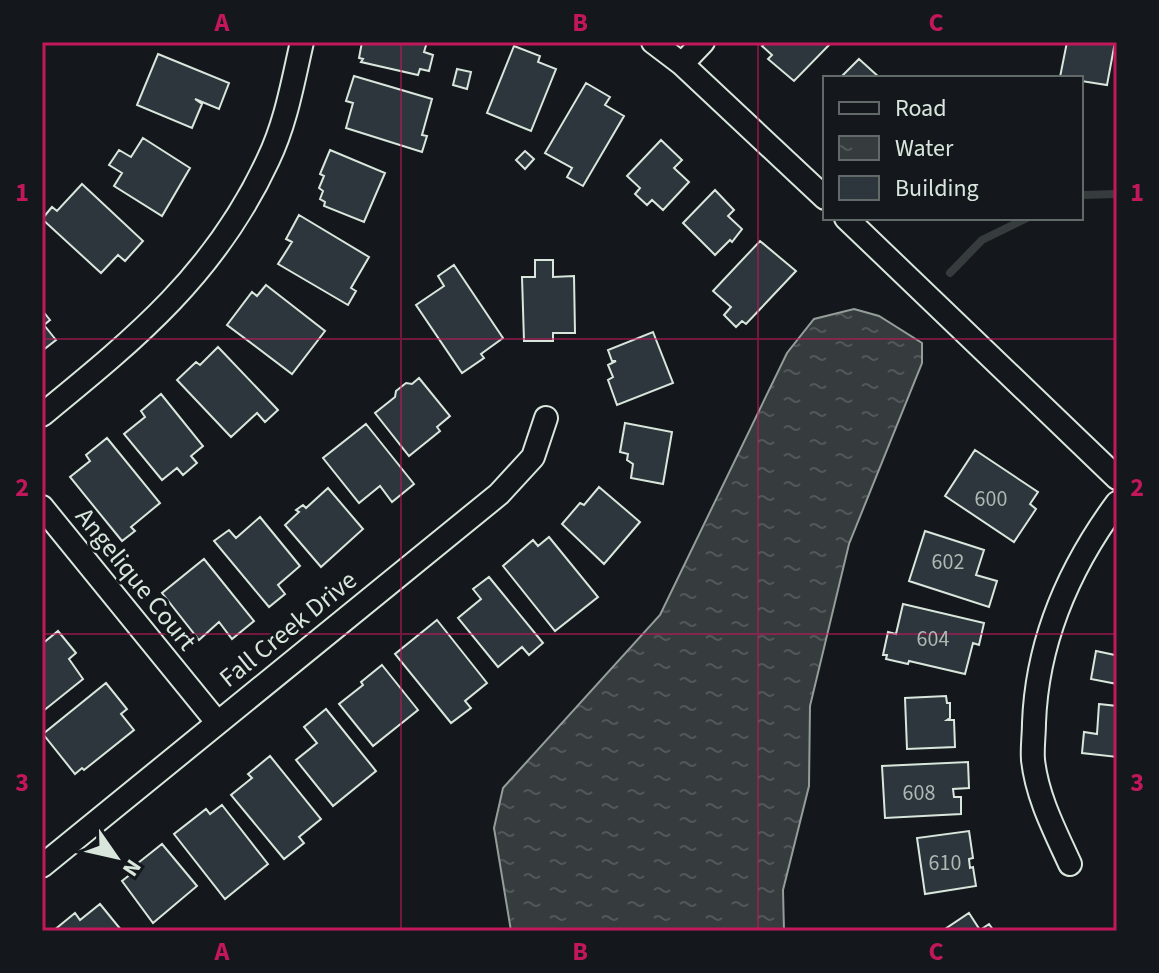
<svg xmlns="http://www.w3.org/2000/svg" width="1159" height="973" viewBox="0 0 1159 973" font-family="'Source Sans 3',sans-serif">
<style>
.water{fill:url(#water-ripples);stroke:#939e99;stroke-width:2}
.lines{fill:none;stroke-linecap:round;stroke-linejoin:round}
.stream{stroke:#363b3e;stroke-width:8}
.building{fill:#2c363c;stroke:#d8e6dc;stroke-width:2}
.street-casing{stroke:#d8e6dc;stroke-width:26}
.street{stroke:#14181c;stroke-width:22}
.grid{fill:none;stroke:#c2185b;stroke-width:2;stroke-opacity:0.55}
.labels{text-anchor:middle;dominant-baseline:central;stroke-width:6;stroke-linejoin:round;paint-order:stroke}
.number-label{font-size:22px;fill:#adbab4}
.street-label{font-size:26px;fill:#d8e6dc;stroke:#14181c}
.neatline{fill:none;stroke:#c2185b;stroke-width:3}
.grid-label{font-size:26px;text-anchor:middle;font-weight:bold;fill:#c2185b}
</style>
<defs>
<pattern id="water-ripples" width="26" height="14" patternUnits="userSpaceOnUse" patternTransform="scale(2)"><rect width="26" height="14" fill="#363b3e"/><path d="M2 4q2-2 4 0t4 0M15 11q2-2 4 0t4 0" fill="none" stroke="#525759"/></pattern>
</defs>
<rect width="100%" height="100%" fill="#14181c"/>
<!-- water -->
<path class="water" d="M 854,309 L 879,316 L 922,343 L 922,363 L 849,544 L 810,706 L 809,786 L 783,890 L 784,931 L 511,931 L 494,828 L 503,788 L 660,615 L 787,353 L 814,319 Z"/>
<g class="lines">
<!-- stream -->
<path class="stream" d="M 1081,195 L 1117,194
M 950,273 L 982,240 L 1027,218"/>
</g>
<!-- building -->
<path class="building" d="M 362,42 L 427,42 L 424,52 L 433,55 L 429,71 L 420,69 L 418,75 L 361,62 L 363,59 L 359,58 Z
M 766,42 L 830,42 L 831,43 L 794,81 L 768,59 L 772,55 L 762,46 Z
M 1067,42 L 1115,42 L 1107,85 L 1081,81 L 1081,78 L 1060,77 Z
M 514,46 L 540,56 L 538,62 L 556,69 L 531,131 L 487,113 Z
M 158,54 L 229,83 L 219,109 L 195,99 L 202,104 L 192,128 L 137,105 Z
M 859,59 L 880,78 L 840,78 Z
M 457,69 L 471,72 L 467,89 L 453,85 Z
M 354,76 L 432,99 L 422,135 L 427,136 L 422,152 L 346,128 L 353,103 L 346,101 Z
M 586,83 L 610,97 L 605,105 L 624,116 L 583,186 L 567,177 L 572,168 L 545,153 Z
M 143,138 L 190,168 L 162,216 L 114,186 L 122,173 L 109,165 L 119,150 L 131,157 Z
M 661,140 L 682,160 L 674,168 L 689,182 L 663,210 L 652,200 L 647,205 L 635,194 L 640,188 L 627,176 Z
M 330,150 L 385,173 L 364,222 L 324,206 L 325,202 L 320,199 L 323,191 L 319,188 L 324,176 L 320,174 Z
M 525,151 L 534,159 L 525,169 L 516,160 Z
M 82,184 L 143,241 L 125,261 L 118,255 L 101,273 L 42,219 L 52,207 L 57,211 Z
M 715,190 L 734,210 L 728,216 L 742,229 L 732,242 L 730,240 L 715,255 L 683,223 Z
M 299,215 L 369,257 L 351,288 L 356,291 L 348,305 L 278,264 L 292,242 L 286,239 Z
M 760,241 L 796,271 L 746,324 L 742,321 L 736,327 L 724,315 L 731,307 L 713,291 Z
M 535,260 L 553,260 L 553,277 L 574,276 L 575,333 L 553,333 L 553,341 L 524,341 L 522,277 L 535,277 Z
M 454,265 L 503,338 L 481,354 L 484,358 L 462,373 L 416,305 L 444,286 L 438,276 Z
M 266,285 L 325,331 L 292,374 L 227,325 L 252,292 L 257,296 Z
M 42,310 L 50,320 L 44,325 L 56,340 L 42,351 Z
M 653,332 L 673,383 L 617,405 L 608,380 L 613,377 L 608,365 L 616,361 L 612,361 L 608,350 Z
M 218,347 L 278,410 L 265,422 L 257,413 L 231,437 L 177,380 L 196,362 L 200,365 Z
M 419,378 L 450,416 L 437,427 L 440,431 L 409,456 L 375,413 L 395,397 L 396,391 L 406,383 L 412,384 Z
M 161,394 L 203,446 L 191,456 L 197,463 L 183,475 L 177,468 L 162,480 L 124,434 L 145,417 L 141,411 Z
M 625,423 L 672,432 L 663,484 L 631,478 L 633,464 L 627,460 L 628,454 L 620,452 Z
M 366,424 L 414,484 L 392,502 L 380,486 L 359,503 L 323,458 Z
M 107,438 L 160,503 L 131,527 L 135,531 L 122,541 L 70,477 L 90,461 L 86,455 Z
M 975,450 L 1038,492 L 1030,504 L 1036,509 L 1014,542 L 945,496 Z
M 599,487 L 640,522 L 604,564 L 562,524 L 580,503 L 584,505 Z
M 328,488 L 363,529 L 321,567 L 285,525 L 299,512 L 296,510 L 303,505 L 306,508 Z
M 260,517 L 300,566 L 278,585 L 285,594 L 269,607 L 214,541 L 229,530 L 236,538 Z
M 925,531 L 984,550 L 976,575 L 997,581 L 989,607 L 909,581 Z
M 549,537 L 598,597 L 555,631 L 503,566 L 533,540 L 538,546 Z
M 204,559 L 254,621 L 232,639 L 219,622 L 199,640 L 162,593 Z
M 489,577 L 543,643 L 529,655 L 522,647 L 498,667 L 458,618 L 481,599 L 473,589 Z
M 903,604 L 984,623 L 979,645 L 973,643 L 965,674 L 909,661 L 908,664 L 886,659 L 887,655 L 883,655 L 888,632 L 896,634 Z
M 437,620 L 487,683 L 465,701 L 471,708 L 451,723 L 395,654 Z
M 58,631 L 76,653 L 69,659 L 83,679 L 42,712 L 42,644 Z
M 1117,635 L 1117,684 L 1091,679 L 1096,651 L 1115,655 Z
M 382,665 L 418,710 L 373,746 L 339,704 L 363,685 L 361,682 Z
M 106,683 L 127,709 L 121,714 L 134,730 L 84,770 L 82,768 L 75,774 L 43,734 Z
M 946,696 L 947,703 L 950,703 L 950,718 L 947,720 L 954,720 L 955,747 L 907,749 L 905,698 Z
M 1099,704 L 1117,706 L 1117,757 L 1082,753 L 1084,732 L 1097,734 Z
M 326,709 L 376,771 L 333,806 L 296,760 L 317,743 L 304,727 Z
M 270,756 L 321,819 L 299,837 L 304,843 L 284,859 L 231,795 L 252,778 L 248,774 Z
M 968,762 L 969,788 L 953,789 L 954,797 L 961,797 L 961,814 L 885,818 L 882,766 Z
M 222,805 L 268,864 L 225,899 L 174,834 L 206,809 L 210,814 Z
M 969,831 L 973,858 L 969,859 L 970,868 L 973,867 L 976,886 L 925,894 L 917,838 Z
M 162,844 L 197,886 L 153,923 L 122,881 L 136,870 L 133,867 Z
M 100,904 L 122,931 L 53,931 L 75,913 L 80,920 Z
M 969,913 L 980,930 L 989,924 L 994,931 L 942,931 Z"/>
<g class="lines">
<defs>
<path id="street" d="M 653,42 L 682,64 L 825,198
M 682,64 L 703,42
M 846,218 L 1117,478
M 42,415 C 136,338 215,274 268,160 C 286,123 293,81 302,42
M 42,507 L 217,722
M 1070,864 C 1055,831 1037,797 1033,760 C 1032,748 1034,735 1034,723 C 1037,641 1069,568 1117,503
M 42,866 L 499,494 L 533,457 L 546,418"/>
</defs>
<!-- street casing -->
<use href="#street" class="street-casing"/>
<!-- street -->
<use href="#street" class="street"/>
</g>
<!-- grid -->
<path class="grid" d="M 401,42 L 401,931M 758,42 L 758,931M 42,339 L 1117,339M 42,634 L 1117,634"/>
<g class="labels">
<!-- number labels -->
<g class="number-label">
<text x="991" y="499">600</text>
<text x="948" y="562">602</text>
<text x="933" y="639">604</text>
<text x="919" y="793">608</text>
<text x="945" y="863">610</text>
</g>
<!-- street labels -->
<g class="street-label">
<text transform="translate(136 579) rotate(51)">Angelique Court</text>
<text transform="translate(288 629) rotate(-39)">Fall Creek Drive</text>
</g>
</g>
<!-- border -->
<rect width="1159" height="973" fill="none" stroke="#14181c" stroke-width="88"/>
<!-- legend -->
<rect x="823" y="76" width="260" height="144" fill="#14181c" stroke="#626a69" stroke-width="2"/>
<rect x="839" y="102" width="40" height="12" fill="#14181c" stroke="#626a69" stroke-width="2"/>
<text x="895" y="116" font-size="24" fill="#d8e6dc">Road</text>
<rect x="839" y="136" width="40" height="24" fill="url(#water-ripples)" stroke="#626a69" stroke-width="2"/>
<text x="895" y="156" font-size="24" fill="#d8e6dc">Water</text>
<rect x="839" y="176" width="40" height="24" fill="#2c363c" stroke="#626a69" stroke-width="2"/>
<text x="895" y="196" font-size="24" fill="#d8e6dc">Building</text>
<!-- north arrow -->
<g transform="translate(116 857) rotate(124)" stroke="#14181c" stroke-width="6" paint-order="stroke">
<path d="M0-6L14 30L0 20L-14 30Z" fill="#d8e6dc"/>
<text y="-12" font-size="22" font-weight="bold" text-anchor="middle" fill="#d8e6dc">N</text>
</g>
<rect x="44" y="44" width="1071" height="885" class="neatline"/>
<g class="grid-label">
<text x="222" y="31">A</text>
<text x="580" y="31">B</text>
<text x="936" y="31">C</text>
<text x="22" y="201">1</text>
<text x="1137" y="201">1</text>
<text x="22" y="496">2</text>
<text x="1137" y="496">2</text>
<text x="22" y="791">3</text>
<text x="1137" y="791">3</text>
<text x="222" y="960">A</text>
<text x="580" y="960">B</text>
<text x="936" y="960">C</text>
</g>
</svg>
